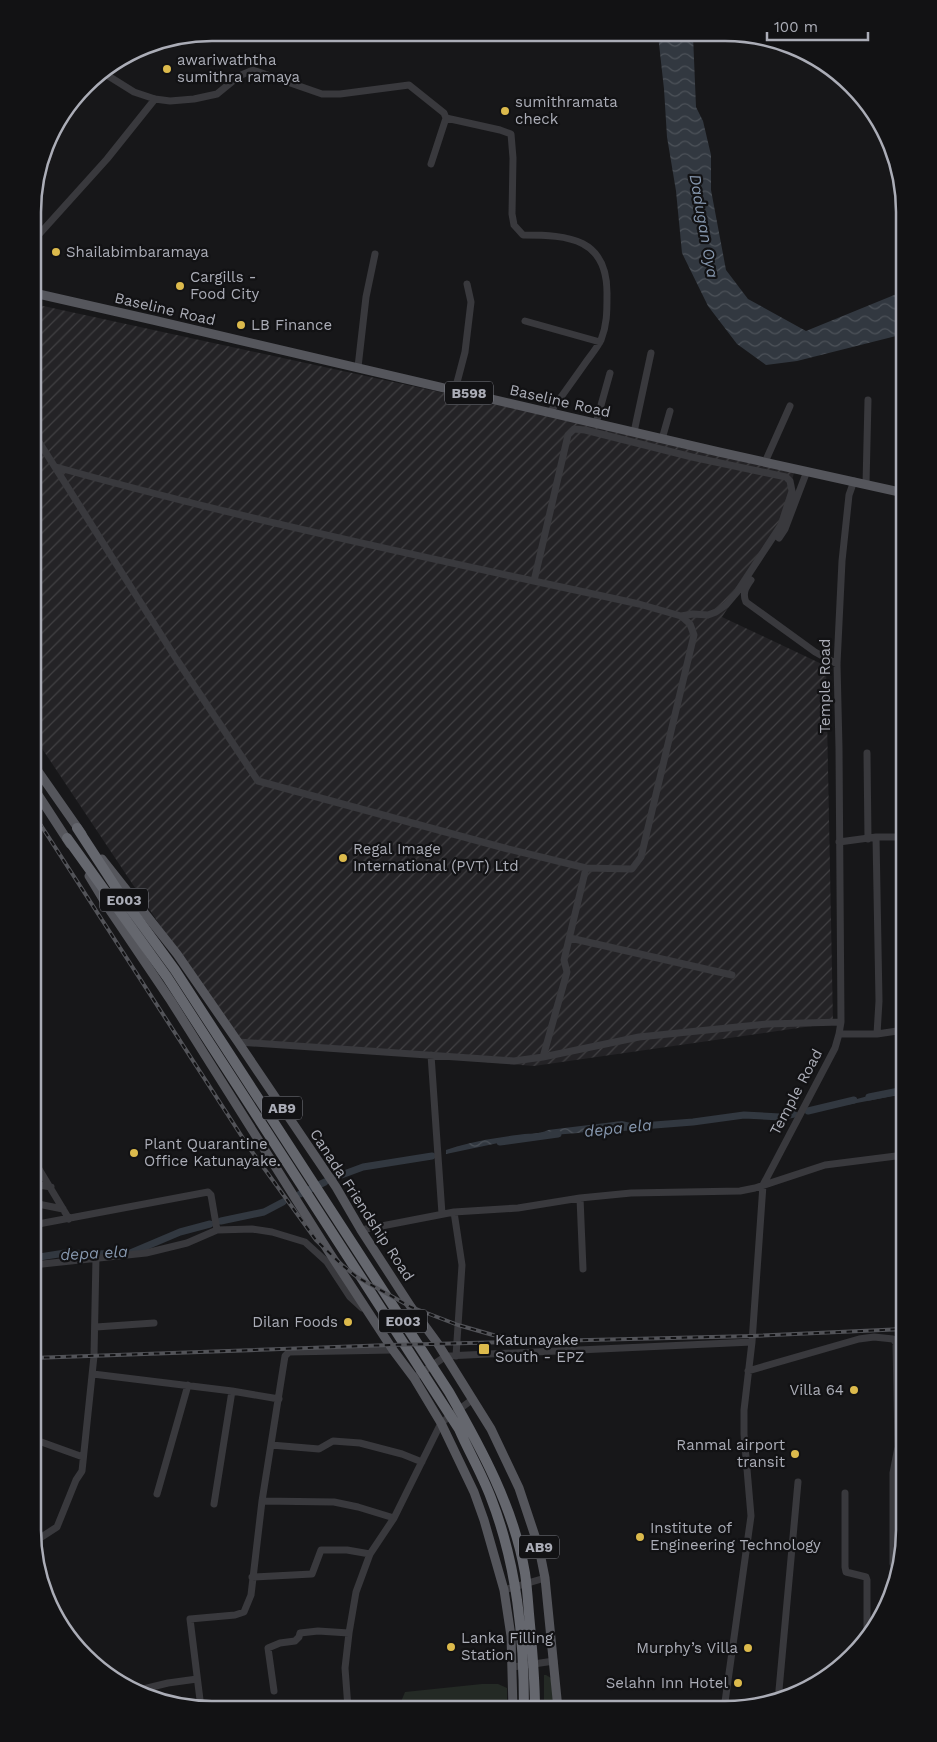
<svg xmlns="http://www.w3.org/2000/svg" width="937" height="1742" viewBox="0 0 937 1742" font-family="'Work Sans',sans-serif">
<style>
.industrial{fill:url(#industrial-furrows)}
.grass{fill:#242a25}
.water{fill:url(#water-waves)}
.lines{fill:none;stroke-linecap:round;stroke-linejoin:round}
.canal{stroke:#323840;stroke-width:7}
.minor{stroke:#39393d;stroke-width:7}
.major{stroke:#55565c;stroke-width:9}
.highway{stroke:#65676e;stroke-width:10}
.rail-casing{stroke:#525358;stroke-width:4}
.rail{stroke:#121214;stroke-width:2;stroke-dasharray:5.5;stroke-linecap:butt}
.poi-dot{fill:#dcba4c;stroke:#121214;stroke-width:2}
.labels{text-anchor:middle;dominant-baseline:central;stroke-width:4.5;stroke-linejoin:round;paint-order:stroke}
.shield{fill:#121214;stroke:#7d7e86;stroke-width:1}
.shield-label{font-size:14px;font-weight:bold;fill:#abadb7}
.poi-label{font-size:15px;fill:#abadb7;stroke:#121214;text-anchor:start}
.street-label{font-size:15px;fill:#abadb7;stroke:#121214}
.water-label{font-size:16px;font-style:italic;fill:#8697ae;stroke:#121214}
.rim{fill:none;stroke:#abadb7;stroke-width:2.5}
</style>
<defs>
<pattern id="industrial-furrows" width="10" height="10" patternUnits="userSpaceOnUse" patternTransform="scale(1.25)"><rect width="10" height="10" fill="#242326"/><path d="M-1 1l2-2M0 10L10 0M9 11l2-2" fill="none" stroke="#414043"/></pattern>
<pattern id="water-waves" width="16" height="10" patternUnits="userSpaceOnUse" patternTransform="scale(1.25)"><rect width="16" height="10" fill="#323840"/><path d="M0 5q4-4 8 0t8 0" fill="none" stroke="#4d5259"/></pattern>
</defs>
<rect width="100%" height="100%" fill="#171719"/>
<!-- industrial -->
<path class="industrial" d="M 34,304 L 795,469 L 779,530 L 722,617 L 826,666 L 833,1023 L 534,1066 L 238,1042 L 33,735 Z"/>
<!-- grass -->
<path class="grass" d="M 544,1675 L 546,1675 L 551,1678 L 554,1709 L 544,1709 Z
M 482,1684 L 498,1684 L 507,1688 L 507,1709 L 398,1709 L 405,1692 Z"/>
<!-- water -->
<path class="water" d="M 658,35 L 693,35 L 696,107 L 703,121 L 711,155 L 711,190 L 726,270 L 748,299 L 806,331 L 904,291 L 904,334 L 797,361 L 766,365 L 737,344 L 708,306 L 682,253 L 676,191 L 667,137 L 664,89 Z
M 904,1090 L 904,1094 L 846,1105 L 846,1102 L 868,1096 Z
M 622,1121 L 635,1124 L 615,1129 L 602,1129 L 578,1133 L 527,1137 L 446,1154 L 446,1150 C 469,1142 493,1138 517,1135 C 527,1133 539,1135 548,1130 Z"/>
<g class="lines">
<!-- canal -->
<path class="canal" d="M 869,1097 L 904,1090
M 808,1111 L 854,1100
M 616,1128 L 693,1122 L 744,1115 L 780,1117 L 794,1114
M 500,1142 L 558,1134
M 336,1177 L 363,1167 L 432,1156
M 300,1194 L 325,1182
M 221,1221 L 264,1212 L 283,1202
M 128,1254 L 180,1232 L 210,1224
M 33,1258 L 65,1253 L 112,1254"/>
<!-- minor -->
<path class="minor" d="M 102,72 L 134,92 L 155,99 L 170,101 L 194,99 L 217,94 L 239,76 L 253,70 L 322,94 L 340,94 L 409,85 L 444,113 L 446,118 L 431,164
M 446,118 L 500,130 L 511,134 L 513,158 L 512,214 L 514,225 L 523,235 C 569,235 608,238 607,295 C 607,312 607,325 601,340 C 597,348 591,355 586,362 C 574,379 562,396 550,412
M 34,240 L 107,159 L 155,99
M 525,321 L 600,342
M 358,367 L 366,297 L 375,254
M 455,390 L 465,352 L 471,302 L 467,284
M 596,423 L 610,373
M 634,432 L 651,353
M 34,434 L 177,660 L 258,781 L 508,849 L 586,868 L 632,869 L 641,857 L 694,635 L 690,624 L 681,616 L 639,604 C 444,561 248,521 56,467
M 662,439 L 670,411
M 765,462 L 790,406
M 866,484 L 868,400
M 779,538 L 785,529 L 807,471
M 751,580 C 746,587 742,593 746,602 L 815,652 L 837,664
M 534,581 L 568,435 L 574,429 L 585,430 L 692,457 L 786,477 L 790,481 L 792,491 L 781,525 L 737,592 L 726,605 L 716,612 L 708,615 L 693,614 L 681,616
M 867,753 L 868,839
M 876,837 L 879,1001 L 877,1034
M 839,842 L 876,837 L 904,837
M 570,938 L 732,975
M 839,1034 L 877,1034 L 904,1030
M 238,1042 L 514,1061 L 543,1057 L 639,1037 L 767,1024 L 841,1022
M 431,1055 L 442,1214
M 543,1057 L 567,972 L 564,960 L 586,868
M 33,1159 L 69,1219
M 33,1184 L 51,1187
M 580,1198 L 583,1269
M 33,1203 L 63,1209
M 454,1212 L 462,1265 L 456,1356
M 33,1225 L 208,1192 L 211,1195 L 217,1230
M 361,1230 L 454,1212 L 518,1208 L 580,1198 L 631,1193 L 740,1191 L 755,1188 L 825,1165 L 904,1155
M 33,1265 L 146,1253 L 187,1243 L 217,1230 L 252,1229 L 272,1232 L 305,1242 L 327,1262 L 350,1297 L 362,1308 L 365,1308
M 96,1327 L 154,1323
M 748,1371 L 859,1339 L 874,1337 L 893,1339 L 896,1343 L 898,1447 L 893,1473 L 893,1564 L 899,1566
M 93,1374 L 232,1391 L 279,1399
M 414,1378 L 446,1356 L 752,1342
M 33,1439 L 83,1457
M 271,1445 L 319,1449 L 333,1441 L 360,1443 L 402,1454 L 422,1462
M 845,1493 L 845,1567 L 846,1572 L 866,1577 L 867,1580 L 867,1639
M 157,1494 L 188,1385
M 262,1501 L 334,1502 L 358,1507 L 394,1518
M 214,1504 L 232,1391
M 36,1552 L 40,1538 L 57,1527 L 76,1480 L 82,1471 L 94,1356 L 96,1257
M 252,1577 L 312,1574 L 321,1550 L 347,1550 L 370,1554
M 504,1590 L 545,1578
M 513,1667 L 554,1661
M 135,1691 L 168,1683 L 197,1679
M 274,1691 L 268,1648 L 280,1643 L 295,1641 L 299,1637 L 300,1633 L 318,1631 L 349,1633
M 778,1701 L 798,1482
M 201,1708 L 190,1619 L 235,1615 L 244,1612 L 251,1595 L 262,1501 L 285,1356 L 289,1352 L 393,1350
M 348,1708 L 345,1668 L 349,1633 L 356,1592 L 370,1554 L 394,1518 L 441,1423 L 473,1399
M 391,1709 L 392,1705
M 724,1709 L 751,1516 L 744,1434 L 744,1410 L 752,1342 L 763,1185 L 835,1048 L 839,1034 L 841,1022 L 839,748 L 837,664 L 842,561 L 849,495 L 854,481"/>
<!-- major -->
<path class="major" d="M 34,293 L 153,320 L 719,452 L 904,493
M 33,764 L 82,834
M 33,787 L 70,844
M 102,859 L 177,954 L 238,1042 L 336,1187 L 361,1230 L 411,1307 L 438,1344 L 491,1429 L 519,1488 L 539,1548 L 545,1578 L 558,1709
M 89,876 L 109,909 L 171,1001 L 329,1252 L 393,1350 L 414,1378 L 441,1423 L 474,1492 L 484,1520 L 504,1590 L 511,1636 L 513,1709"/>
<!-- highway -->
<path class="highway" d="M 77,828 L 124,900 L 175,970 L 449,1392 C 481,1448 514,1508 525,1573 C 527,1586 528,1601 529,1614 C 532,1646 535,1677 535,1709
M 67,838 L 167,977 L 459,1429 C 469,1452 482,1474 491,1498 C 517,1565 524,1637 524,1709"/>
<defs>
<path id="rail" d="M 33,813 L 248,1146 L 316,1240 L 342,1265 L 357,1277 L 411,1307 L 458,1325 L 493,1335 L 507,1337
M 33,1358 L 390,1345 L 752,1336 L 904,1329"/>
</defs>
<!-- rail casing -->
<use href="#rail" class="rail-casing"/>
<!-- rail -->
<use href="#rail" class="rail"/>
</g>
<!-- markers -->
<g class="poi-dot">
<circle cx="167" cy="69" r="5"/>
<circle cx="505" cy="111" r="5"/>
<circle cx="56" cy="252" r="5"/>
<circle cx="180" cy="286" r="5"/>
<circle cx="241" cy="325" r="5"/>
<circle cx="343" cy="858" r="5"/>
<circle cx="134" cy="1153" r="5"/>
<circle cx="348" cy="1322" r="5"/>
<rect x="478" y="1343" width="12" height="12" rx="2.5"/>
<circle cx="854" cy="1390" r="5"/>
<circle cx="795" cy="1454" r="5"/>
<circle cx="640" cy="1537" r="5"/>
<circle cx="451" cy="1647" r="5"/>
<circle cx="748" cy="1648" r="5"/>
<circle cx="738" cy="1683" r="5"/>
</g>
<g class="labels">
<!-- shield labels -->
<g class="shield">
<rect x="445" y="381.5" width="48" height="23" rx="4"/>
<rect x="100" y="888.5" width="48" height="23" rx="4"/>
<rect x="262" y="1096.5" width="40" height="23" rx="4"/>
<rect x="379" y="1309.5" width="48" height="23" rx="4"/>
<rect x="519" y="1535.5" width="40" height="23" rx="4"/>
</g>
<g class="shield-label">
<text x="469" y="393">B598</text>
<text x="124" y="900">E003</text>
<text x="282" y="1108">AB9</text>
<text x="403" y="1321">E003</text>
<text x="539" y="1547">AB9</text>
</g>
<!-- poi labels -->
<g class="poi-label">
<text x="177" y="60">awariwaththa<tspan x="177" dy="17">sumithra ramaya</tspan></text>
<text x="515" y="102">sumithramata<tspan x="515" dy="17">check</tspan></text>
<text x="66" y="252">Shailabimbaramaya</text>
<text x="190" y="277">Cargills -<tspan x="190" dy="17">Food City</tspan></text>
<text x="251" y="325">LB Finance</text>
<text x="353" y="849">Regal Image<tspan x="353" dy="17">International (PVT) Ltd</tspan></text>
<text x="144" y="1144">Plant Quarantine<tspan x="144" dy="17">Office Katunayake.</tspan></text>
<text x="338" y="1322" text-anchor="end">Dilan Foods</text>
<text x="495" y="1340">Katunayake<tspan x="495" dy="17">South - EPZ</tspan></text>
<text x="844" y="1390" text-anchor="end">Villa 64</text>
<text x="785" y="1445" text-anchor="end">Ranmal airport<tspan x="785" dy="17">transit</tspan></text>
<text x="650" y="1528">Institute of<tspan x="650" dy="17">Engineering Technology</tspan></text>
<text x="461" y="1638">Lanka Filling<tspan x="461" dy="17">Station</tspan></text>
<text x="738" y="1648" text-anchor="end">Murphy’s Villa</text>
<text x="728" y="1683" text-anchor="end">Selahn Inn Hotel</text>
</g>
<!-- street labels -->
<g class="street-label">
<text transform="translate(165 309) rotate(13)">Baseline Road</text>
<text transform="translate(560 401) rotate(13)">Baseline Road</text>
<text transform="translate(825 686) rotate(-90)">Temple Road</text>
<text transform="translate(796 1092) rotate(-62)">Temple Road</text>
<text transform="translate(362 1205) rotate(57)">Canada Friendship Road</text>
</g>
<!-- water labels -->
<g class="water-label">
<text transform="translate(704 226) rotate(80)">Dadugan Oya</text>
<text transform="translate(618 1128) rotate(-6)">depa ela</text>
<text transform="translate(94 1253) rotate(-3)">depa ela</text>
</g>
</g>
<!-- crop -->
<path d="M0 0H937V1742H0ZM212 41H725A171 171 0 0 1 896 212V1530A171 171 0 0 1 725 1701H212A171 171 0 0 1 41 1530V212A171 171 0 0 1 212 41Z" fill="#121214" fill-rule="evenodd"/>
<path class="rim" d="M212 41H725A171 171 0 0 1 896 212V1530A171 171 0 0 1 725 1701H212A171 171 0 0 1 41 1530V212A171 171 0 0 1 212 41Z"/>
<!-- scale -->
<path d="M767 32v8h101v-8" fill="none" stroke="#abadb7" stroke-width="2.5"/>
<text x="774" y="32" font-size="15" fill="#abadb7" stroke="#121214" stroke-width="4" paint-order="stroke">100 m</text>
</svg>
